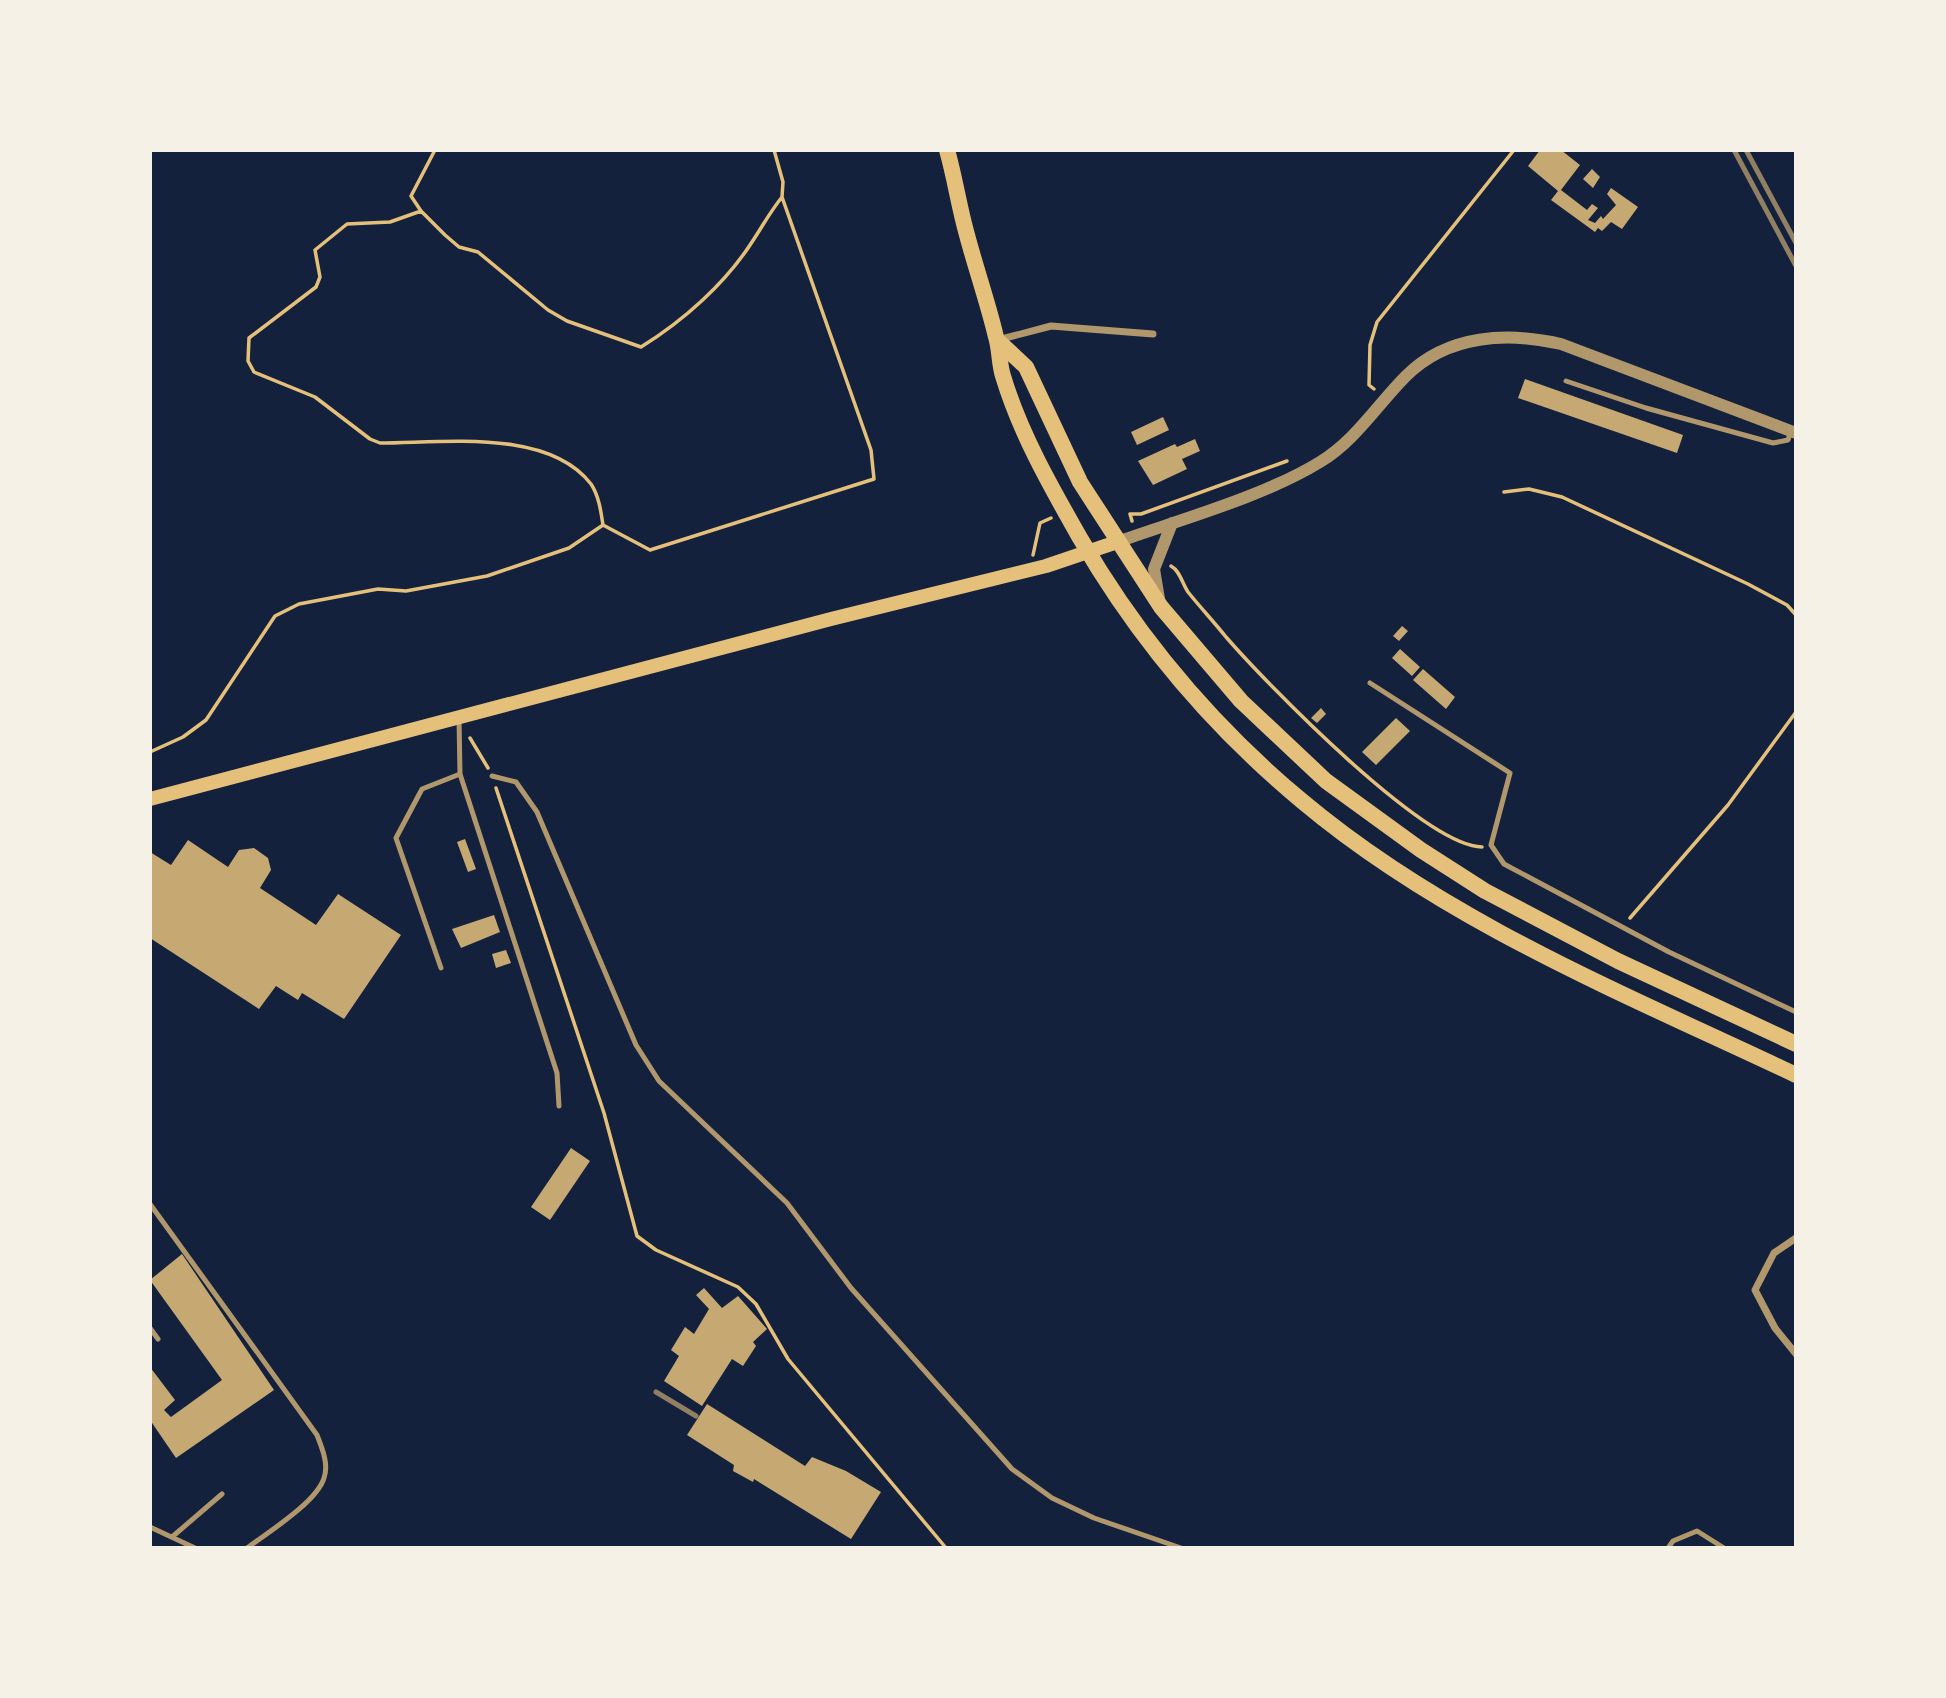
<svg xmlns="http://www.w3.org/2000/svg" width="1946" height="1698" viewBox="0 0 1946 1698" font-family="Quicksand,sans-serif">
<style>
.building{fill:#c6a872}
.lines{fill:none;stroke-linecap:round;stroke-linejoin:round}
.path{stroke:#e5c07b;stroke-width:3.5}
.service{stroke:#b1986c;stroke-width:5}
.minor{stroke:#b1986c;stroke-width:7}
.tertiary{stroke:#b1986c;stroke-width:12}
.secondary{stroke:#e5c07b;stroke-width:14}
.primary{stroke:#e5c07b;stroke-width:16}
.rail{stroke:#918062;stroke-width:5}
</style>
<rect width="100%" height="100%" fill="#14213d"/>
<!-- building -->
<path class="building" d="M 1540,150 L 1561,150 L 1580,165 L 1561,190 L 1587,210 L 1592,204 L 1598,208 L 1588,220 L 1595,223 L 1601,216 L 1603,219 L 1616,205 L 1607,194 L 1611,188 L 1638,207 L 1622,229 L 1611,222 L 1602,231 L 1598,228 L 1595,232 L 1551,200 L 1558,191 L 1528,166 Z
M 1592,169 L 1600,177 L 1593,188 L 1583,179 Z
M 1525,379 L 1683,435 L 1677,453 L 1518,398 Z
M 1163,417 L 1169,430 L 1137,445 L 1131,432 Z
M 1195,439 L 1200,451 L 1182,459 L 1187,469 L 1153,485 L 1138,461 L 1175,444 L 1177,447 Z
M 1402,626 L 1408,631 L 1399,641 L 1393,636 Z
M 1400,649 L 1420,667 L 1412,676 L 1392,658 Z
M 1423,669 L 1455,697 L 1446,709 L 1413,680 Z
M 1321,708 L 1326,714 L 1317,723 L 1311,718 Z
M 1396,718 L 1410,731 L 1376,765 L 1362,752 Z
M 465,839 L 476,869 L 468,872 L 457,842 Z
M 188,840 L 228,867 L 239,850 L 254,848 L 268,858 L 271,870 L 260,888 L 316,925 L 338,894 L 401,935 L 344,1019 L 302,993 L 298,1000 L 276,986 L 259,1009 L 150,938 L 150,852 L 171,865 Z
M 494,915 L 500,932 L 461,948 L 452,929 Z
M 506,950 L 511,963 L 496,968 L 492,954 Z
M 571,1148 L 590,1161 L 550,1220 L 531,1207 Z
M 182,1254 L 274,1390 L 176,1458 L 150,1420 L 150,1367 L 175,1400 L 164,1410 L 171,1417 L 222,1380 L 150,1280 Z
M 704,1288 L 722,1308 L 738,1296 L 767,1329 L 753,1342 L 756,1346 L 743,1366 L 732,1359 L 702,1406 L 664,1381 L 679,1356 L 671,1350 L 685,1327 L 694,1334 L 709,1309 L 696,1295 Z
M 707,1404 L 805,1466 L 812,1457 L 846,1471 L 881,1492 L 851,1539 L 754,1479 L 753,1482 L 733,1471 L 734,1465 L 687,1435 Z"/>
<g class="lines">
<!-- path -->
<path class="path" d="M 435,150 L 411,196 L 421,211 L 445,235 L 459,247 L 478,252 L 548,310 L 567,321 L 641,347 C 683,321 725,284 752,242 C 762,227 770,212 782,197
M 421,211 L 390,222 L 347,224 L 315,250 L 320,277 L 316,287 L 249,338 L 248,361 L 254,372 L 315,397 L 370,439 L 380,443 C 443,443 548,428 591,484 C 599,496 601,512 603,525
M 1374,389 L 1369,385 L 1370,345 L 1377,322 L 1514,150
M 1504,492 L 1529,489 L 1562,497 L 1748,584 L 1787,605 L 1796,615
M 1132,521 L 1130,514 L 1141,514 L 1287,461
M 1033,555 L 1040,523 L 1051,518
M 1171,566 C 1180,571 1182,583 1188,592 C 1200,607 1214,622 1226,637 C 1266,683 1424,846 1482,847
M 470,738 L 488,768
M 150,752 L 183,737 L 206,720 L 275,616 L 299,604 L 378,589 L 406,591 L 487,576 L 569,548 L 603,525 L 650,550 L 874,479 L 871,450 L 782,197 L 783,182 L 774,150
M 496,788 L 604,1113 L 637,1236 L 656,1250 L 738,1287 L 756,1304 L 788,1359 L 946,1548
M 1630,918 L 1728,805 L 1796,712"/>
<!-- service -->
<path class="service" d="M 1566,381 L 1646,408 L 1773,443 L 1788,440 L 1791,431
M 1370,683 L 1510,773 L 1491,845 L 1504,864 L 1669,952 L 1796,1012
M 460,774 L 557,1073 L 559,1106
M 492,776 L 516,782 L 537,812 L 636,1045 L 659,1081 L 787,1203 L 851,1288 L 1012,1469 L 1052,1498 L 1094,1518 L 1181,1548
M 441,968 L 396,838 L 422,789 L 460,774 L 459,719
M 150,1204 L 317,1435 C 322,1448 329,1464 324,1478 C 317,1502 267,1533 247,1548
M 150,1328 L 158,1339
M 150,1527 L 195,1548
M 172,1537 L 222,1494
M 1668,1548 L 1673,1541 L 1697,1531 L 1724,1548"/>
<!-- minor -->
<path class="minor" d="M 998,340 L 1051,326 L 1153,334
M 1796,1238 L 1774,1253 L 1755,1290 L 1775,1328 L 1796,1354"/>
<!-- tertiary -->
<path class="tertiary" d="M 1117,542 C 1179,520 1265,496 1320,462 C 1356,440 1377,405 1406,376 C 1448,334 1508,332 1561,344 L 1796,433
M 1159,599 L 1154,569 L 1172,523"/>
<!-- secondary -->
<path class="secondary" d="M 150,799 L 831,619 L 1046,566 L 1117,542"/>
<!-- primary -->
<path class="primary" d="M 947,150 C 955,178 959,207 967,235 C 976,269 988,303 996,337 C 1000,350 999,364 1003,376 C 1020,433 1051,487 1080,538 C 1138,638 1213,727 1302,801 C 1446,922 1627,995 1796,1075
M 997,340 L 1026,367 L 1080,482 L 1161,607 L 1241,701 L 1326,781 L 1421,850 L 1485,891 L 1618,961 L 1796,1044"/>
<!-- rail -->
<path class="rail" d="M 1734,150 L 1796,266
M 1746,150 L 1796,243
M 656,1392 L 696,1416"/>
</g>
<!-- border -->
<rect width="1946" height="1698" fill="none" stroke="#f6f1e7" stroke-width="304"/>
</svg>
